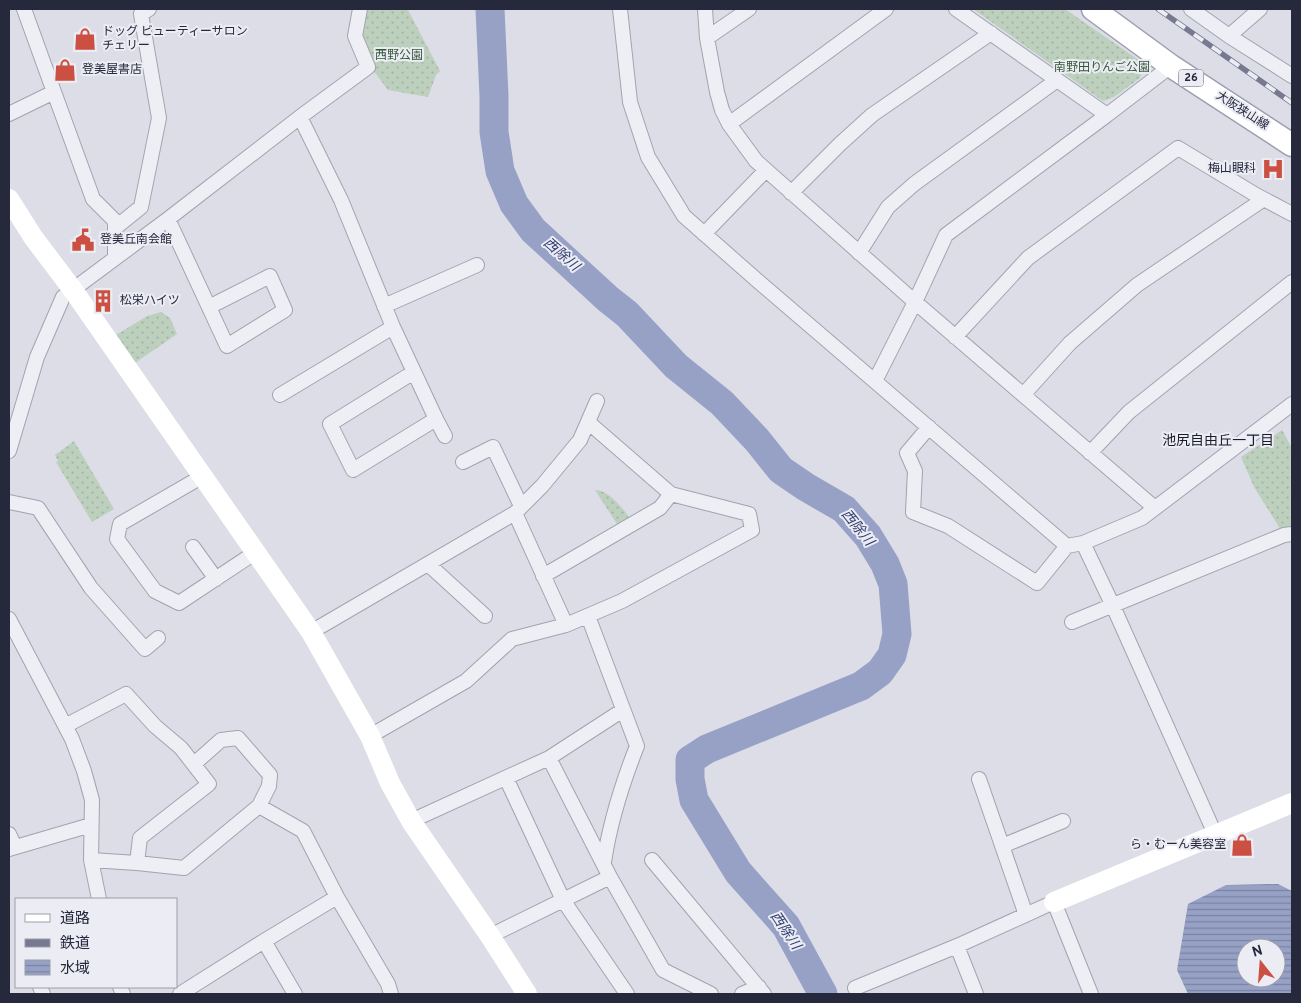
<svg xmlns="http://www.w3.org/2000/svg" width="1301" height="1003" viewBox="0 0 1301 1003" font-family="Overpass,'Noto Sans JP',sans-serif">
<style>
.grass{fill:url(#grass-dots)}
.water{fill:url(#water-rules);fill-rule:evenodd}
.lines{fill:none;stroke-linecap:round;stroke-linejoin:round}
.river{stroke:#97a1c6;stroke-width:29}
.street-casing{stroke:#a2a3b0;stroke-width:16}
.primary-casing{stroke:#9c9fb1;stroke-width:25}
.street{stroke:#eeeff4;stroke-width:14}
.secondary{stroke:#fff;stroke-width:20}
.primary{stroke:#fff;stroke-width:22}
.rail-casing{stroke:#76798f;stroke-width:5.5}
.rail{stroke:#ebecf4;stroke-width:4;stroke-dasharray:11;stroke-linecap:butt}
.labels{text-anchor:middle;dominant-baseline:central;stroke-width:4;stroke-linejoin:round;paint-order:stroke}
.shield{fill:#ebecf4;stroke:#616373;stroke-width:1}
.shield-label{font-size:11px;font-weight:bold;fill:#26283c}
.poi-label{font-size:12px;fill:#26283c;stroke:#ebecf4;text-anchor:start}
.park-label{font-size:12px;fill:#345736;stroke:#ebecf4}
.street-label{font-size:12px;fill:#26283c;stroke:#ebecf4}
.water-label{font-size:14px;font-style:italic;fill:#313d6f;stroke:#ebecf4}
.neighbourhood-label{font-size:14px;fill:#191a2c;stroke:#ebecf4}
</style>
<defs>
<pattern id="grass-dots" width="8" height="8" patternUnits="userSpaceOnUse" patternTransform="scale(1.25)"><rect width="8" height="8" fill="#bdd0bd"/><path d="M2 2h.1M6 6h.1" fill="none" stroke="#a2b3a3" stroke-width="1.8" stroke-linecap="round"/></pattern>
<pattern id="water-rules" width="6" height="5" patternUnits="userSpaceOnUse" patternTransform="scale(1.25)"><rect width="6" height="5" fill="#97a1c6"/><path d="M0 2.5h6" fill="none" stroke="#7b83a2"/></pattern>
</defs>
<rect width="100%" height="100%" fill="#dcdde6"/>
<!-- grass -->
<path class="grass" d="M 366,9 L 408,10 L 440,71 L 436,75 L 428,97 L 388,90 L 373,70 L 360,36 Z
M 973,9 L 1065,9 L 1143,63 L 1140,78 L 1114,97 L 1103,101 Z
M 161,312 L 170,318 L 177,334 L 135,363 L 116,335 L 147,316 Z
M 1282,430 L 1292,448 L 1292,530 L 1284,535 L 1254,487 L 1241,457 Z
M 74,441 L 114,509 L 92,522 L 56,462 L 58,461 L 55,455 Z
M 595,490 C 608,490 622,507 629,517 L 617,524 Z"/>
<!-- water -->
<path class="water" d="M 1278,884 L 1292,891 L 1292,994 L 1188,994 L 1177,970 L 1188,904 L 1226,885 ZM 1246,948 L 1276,948 L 1276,978 L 1246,978 Z"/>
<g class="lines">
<!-- river -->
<path class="river" d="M 490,9 L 494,96 L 494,132 L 500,171 L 514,204 L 533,230 L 608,299 L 627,314 L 676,366 L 722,403 L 757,440 L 781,470 L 806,487 L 844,509 L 868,536 L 885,564 L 893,584 L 897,634 L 892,655 L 880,672 L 861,686 L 707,749 L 690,760 L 690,779 L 694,800 L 738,872 L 786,926 L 823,994"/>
<defs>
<path id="street" d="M 620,9 L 630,102 L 648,157 L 684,216 L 759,282 L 1067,546 L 1083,543 L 1142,518 L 1292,404
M 705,9 L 707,38 L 717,92 L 722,110 L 729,124 L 756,161 L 915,302 L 1155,508
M 956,9 L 1107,115 L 1171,66
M 1191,9 L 1229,36 L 1292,76
M 1229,36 L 1260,9
M 707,38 L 749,9
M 54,92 L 93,199 L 115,221 L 115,228
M 9,114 L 54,92 L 24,9
M 300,117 L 341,200 L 393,327 L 436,419
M 729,124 L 886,9
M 791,193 L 840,144 L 872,115 L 991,33
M 168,219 L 227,346 L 285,310 L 270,276 L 209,307
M 704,234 L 766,170
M 859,253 L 888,207 L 914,184 L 1057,80
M 115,258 L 115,228 L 141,207 L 159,118 L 141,14 L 149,9
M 384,306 L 477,265
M 955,337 L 1028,258 L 1178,148 L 1256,195 L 1292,214
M 414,372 L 330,424 L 353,470 L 436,419 L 445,436
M 875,381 L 915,302 L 946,235 L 1107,115
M 280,395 L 393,327
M 1023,395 L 1070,343 L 1137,285 L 1264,199
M 929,427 L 907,453 L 915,471 L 913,512 L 948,526 L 1037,583 L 1067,546
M 9,451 L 37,357 L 63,297 L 168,219 L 300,117 L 368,67 L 355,36 L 360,9
M 1090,453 L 1129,412 L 1292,282
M 463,462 L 493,447 L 521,506
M 203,476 L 120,524 L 117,539 L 155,591 L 179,603 L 256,552
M 9,502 L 38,508 L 91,588 L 145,649 L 158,638
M 515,513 L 566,625 L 622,601 L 752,530 L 749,514 L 671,494 L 588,422
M 1083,543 L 1113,606 L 1215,834
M 193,547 L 216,579
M 428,564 L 485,616
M 543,576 L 660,508 L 671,494
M 588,616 L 637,746 C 622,784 610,822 604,862
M 9,619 L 72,739 L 84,771 L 92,800 L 91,860 L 99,899
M 1072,622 L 1284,535 L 1292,534
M 311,632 L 515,513 L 542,486 L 580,440 L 597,401
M 65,726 L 126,694 L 155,726 L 181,748 L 209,784 L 140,838 L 137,863
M 370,736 L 466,681 L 512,639 L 566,625
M 549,758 L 610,877 L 663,970 L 711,994
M 194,764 L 221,740 L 238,738 L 270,775 L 269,786 L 259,806
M 506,778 L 563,900 L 627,994
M 979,779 L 1026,915
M 411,821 L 549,758 L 623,710
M 9,834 L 15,847
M 1002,846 L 1063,821
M 9,849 L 91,825
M 91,860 L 137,863 L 184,868 L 259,806 L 303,831 L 337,897 L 388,984 L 391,994
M 652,860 L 764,994
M 490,936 L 610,877
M 264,941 L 295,994
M 957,946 L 976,994
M 40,987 L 43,994
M 120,987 L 123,994
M 855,988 L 957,946 L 1054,902 L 1091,994
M 180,994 L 264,941 L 337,897
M 742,994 L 759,987"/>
<path id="primary" d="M 1093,9 L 1171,66 L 1292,145"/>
</defs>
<!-- street casing -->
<use href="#street" class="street-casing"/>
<!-- primary casing -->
<use href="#primary" class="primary-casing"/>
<!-- street -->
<use href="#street" class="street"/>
<!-- secondary -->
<path class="secondary" d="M 9,199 L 33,237 L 73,290 L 311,632 L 370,736 L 390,783 L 411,821 L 490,936 L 527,994
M 1054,902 L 1292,803"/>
<!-- primary -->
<use href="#primary" class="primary"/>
<defs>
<path id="rail" d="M 1158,9 L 1292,103"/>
</defs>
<!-- rail casing -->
<use href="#rail" class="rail-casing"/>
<!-- rail -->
<use href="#rail" class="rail"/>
</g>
<!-- icons -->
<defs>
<symbol id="shop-bare" viewBox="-9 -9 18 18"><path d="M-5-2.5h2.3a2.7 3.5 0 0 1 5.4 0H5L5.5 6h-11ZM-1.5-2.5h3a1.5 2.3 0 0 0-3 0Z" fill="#cb5041" stroke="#ebecf4" stroke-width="2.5" paint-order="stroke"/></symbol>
<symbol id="hospital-bare" viewBox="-9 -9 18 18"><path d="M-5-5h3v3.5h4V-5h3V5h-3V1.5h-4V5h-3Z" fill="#cb5041" stroke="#ebecf4" stroke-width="2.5" paint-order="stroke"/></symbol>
<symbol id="civic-bare" viewBox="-9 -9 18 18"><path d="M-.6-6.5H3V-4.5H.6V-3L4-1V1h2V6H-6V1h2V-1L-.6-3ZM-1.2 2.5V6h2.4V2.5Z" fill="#cb5041" stroke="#ebecf4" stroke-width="2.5" paint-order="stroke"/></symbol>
<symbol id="building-bare" viewBox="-9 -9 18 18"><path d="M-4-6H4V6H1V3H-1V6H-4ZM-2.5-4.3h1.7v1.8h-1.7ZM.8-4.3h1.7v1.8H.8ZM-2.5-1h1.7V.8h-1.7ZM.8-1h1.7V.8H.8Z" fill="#cb5041" stroke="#ebecf4" stroke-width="2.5" paint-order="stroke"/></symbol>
</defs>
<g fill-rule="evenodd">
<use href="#shop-bare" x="69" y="23" width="32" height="32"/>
<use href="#shop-bare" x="49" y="54" width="32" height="32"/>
<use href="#hospital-bare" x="1257" y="153" width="32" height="32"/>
<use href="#civic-bare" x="67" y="224" width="32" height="32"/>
<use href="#building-bare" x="87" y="285" width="32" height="32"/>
<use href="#shop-bare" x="1226" y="829" width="32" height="32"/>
</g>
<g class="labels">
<!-- shield labels -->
<rect class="shield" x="1178.5" y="69.5" width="25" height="17" rx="4"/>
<g class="shield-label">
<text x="1191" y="78">26</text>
</g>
<!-- poi labels -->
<g class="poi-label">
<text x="102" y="32">ドッグ ビューティーサロン<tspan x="102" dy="14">チェリー</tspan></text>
<text x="82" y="70">登美屋書店</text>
<text x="1256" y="169" text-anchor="end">梅山眼科</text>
<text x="100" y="240">登美丘南会館</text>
<text x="120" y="301">松栄ハイツ</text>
<text x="1226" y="845" text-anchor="end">ら・むーん美容室</text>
</g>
<!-- park labels -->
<g class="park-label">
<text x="399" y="56">西野公園</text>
<text x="1102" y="68">南野田りんご公園</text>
</g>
<!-- street labels -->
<g class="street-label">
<text transform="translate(1242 111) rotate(33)">大阪狭山線</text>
</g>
<!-- water labels -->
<g class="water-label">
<text transform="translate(561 255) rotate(41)">西除川</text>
<text transform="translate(857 528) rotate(51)">西除川</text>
<text transform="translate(785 931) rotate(56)">西除川</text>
</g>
<!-- neighbourhood labels -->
<g class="neighbourhood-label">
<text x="1218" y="441">池尻自由丘一丁目</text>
</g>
</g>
<!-- border -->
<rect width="1301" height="1003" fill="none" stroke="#26283c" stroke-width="20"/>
<!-- legend -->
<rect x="15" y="898" width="162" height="90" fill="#ebecf4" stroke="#9c9eaa"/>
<rect x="25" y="914" width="25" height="8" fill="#ffffff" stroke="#9c9eaa"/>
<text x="60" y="923" font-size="15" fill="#26283c">道路</text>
<rect x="25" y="939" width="25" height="8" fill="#76798f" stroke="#9c9eaa"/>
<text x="60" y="948" font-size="15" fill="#26283c">鉄道</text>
<rect x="25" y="960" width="25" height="15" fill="url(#water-rules)" stroke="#9c9eaa"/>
<text x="60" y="973" font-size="15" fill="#26283c">水域</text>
<!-- north arrow -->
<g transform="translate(1261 963) rotate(343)"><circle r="24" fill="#ebecf4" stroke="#9c9eaa"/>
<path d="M0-4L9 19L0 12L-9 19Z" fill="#cb5041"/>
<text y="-8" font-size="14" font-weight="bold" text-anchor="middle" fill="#26283c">N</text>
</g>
</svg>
